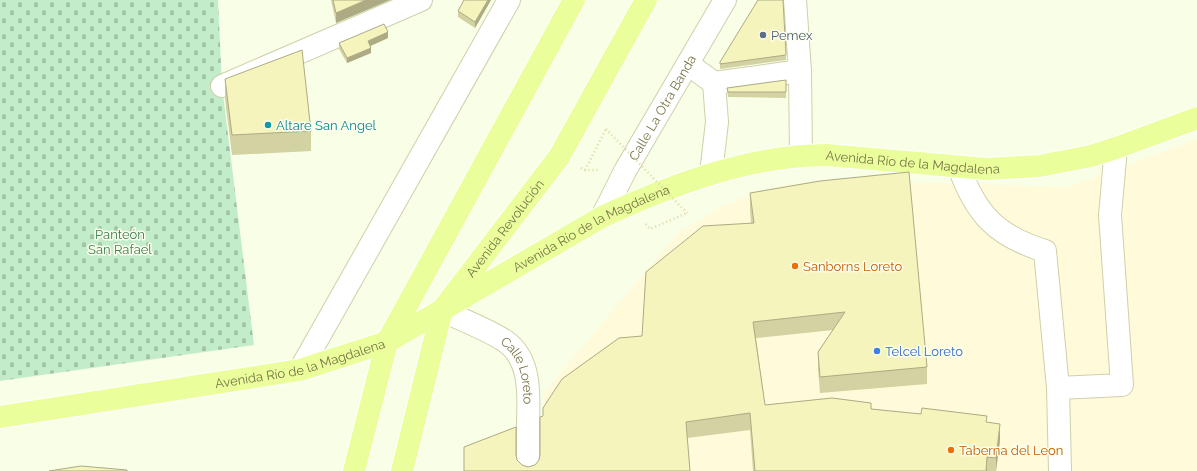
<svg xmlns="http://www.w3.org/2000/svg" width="1197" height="471" viewBox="0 0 1197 471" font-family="Raleway,sans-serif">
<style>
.commercial{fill:#fffad9}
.cemetery{fill:url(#cemetery-stones)}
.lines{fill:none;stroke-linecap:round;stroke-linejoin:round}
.minor-casing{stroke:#cfd0aa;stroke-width:24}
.major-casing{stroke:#fff;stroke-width:24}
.path{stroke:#dbd99e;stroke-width:2.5;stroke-dasharray:1 3;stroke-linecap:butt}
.minor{stroke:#fff;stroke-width:22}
.major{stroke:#eaff9c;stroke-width:22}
.path-bridge{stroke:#dbd99e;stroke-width:2.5;stroke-dasharray:1 3;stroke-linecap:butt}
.wall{fill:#d3d2a2}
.shaded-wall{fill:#acab84}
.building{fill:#f5f4bc;stroke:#acab84}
.service-dot{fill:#5c6f8a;stroke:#fcffee;stroke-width:1.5}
.culture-dot{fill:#0f9aa8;stroke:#fcffee;stroke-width:1.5}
.food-dot{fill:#e8710a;stroke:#fcffee;stroke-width:1.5}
.shop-dot{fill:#3f7fe0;stroke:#fcffee;stroke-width:1.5}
.labels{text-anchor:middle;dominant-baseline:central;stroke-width:3;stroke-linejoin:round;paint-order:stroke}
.service-label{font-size:13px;fill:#4e5e75;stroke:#fcffee;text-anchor:start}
.street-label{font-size:13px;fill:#797648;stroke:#fcffee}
.culture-label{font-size:13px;fill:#0d838f;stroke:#fcffee;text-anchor:start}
.park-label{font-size:13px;fill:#3f8052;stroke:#fcffee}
.food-label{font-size:13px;fill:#c56008;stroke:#fcffee;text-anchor:start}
.shop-label{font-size:13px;fill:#366cbe;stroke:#fcffee;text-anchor:start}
</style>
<defs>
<pattern id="cemetery-stones" width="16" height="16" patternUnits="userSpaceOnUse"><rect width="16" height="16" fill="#c3edca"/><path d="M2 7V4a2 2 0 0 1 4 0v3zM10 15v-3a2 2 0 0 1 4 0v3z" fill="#a3c5a6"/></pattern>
</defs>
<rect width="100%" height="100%" fill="#f9fee6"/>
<!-- commercial -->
<path class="commercial" d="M 1197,139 L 1197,471 L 543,471 L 544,393 L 677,234 L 721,207 L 744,197 L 771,188 L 798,183 L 826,180 L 1068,187 Z"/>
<!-- cemetery -->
<path class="cemetery" d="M 0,0 L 218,0 L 222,86 L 254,345 L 0,381 Z"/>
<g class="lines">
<defs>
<g id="minor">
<path d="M 688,64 L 714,83 L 717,122 L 711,173"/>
<path d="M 800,71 L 801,155"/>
<path d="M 714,83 L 800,71 L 795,0"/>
<path d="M 222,86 L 421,0"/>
<path d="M 959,167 C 976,215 997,236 1045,251 L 1058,388 L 1060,471"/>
<path id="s1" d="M 602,217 L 625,171 L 725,0"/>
<path id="s2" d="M 442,310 C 461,320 487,329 505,341 C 531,359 529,394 528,422 C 528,439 528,455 528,471"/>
<path d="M 300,370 L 509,0"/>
<path d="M 1058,388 L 1122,385 L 1110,215 L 1116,148"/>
</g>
<g id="major">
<path id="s3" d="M 0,417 L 300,370 L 387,342 L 602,217 C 671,185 750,155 827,155 L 986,169 L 1039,166 L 1091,156 L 1116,148 L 1197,118"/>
<path d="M 354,471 L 387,342 L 574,0"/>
<path id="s4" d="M 402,471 L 442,310 L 559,157 L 646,0"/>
</g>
</defs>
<!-- minor casing -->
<use href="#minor" class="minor-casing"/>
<!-- major casing -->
<use href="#major" class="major-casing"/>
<!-- path -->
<path class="path" d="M 581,168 L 585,170 L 598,170
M 585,170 L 606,129
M 646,224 L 650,229 L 687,213"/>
<!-- minor -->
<use href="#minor" class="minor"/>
<!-- major -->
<use href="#major" class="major"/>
<!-- path-bridge -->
<path class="path-bridge" d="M 606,129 L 687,213"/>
</g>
<!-- wall -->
<path class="wall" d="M 331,0 L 390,0 L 336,23 Z
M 464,0 L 491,0 L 475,28 L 458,17 L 458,11 Z
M 388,38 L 370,46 L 371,53 L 347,63 L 339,49 L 339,43 Z
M 786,55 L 786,60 L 720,69 L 720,62 Z
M 225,79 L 311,131 L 311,151 L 232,155 L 225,99 Z
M 786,80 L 786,98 L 728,97 L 727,88 Z
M 750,193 L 927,367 L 927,384 L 820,393 L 818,369 L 818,352 L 833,330 L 756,338 L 765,405 L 871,409 L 987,422 L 1000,440 L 996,471 L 753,471 L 750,430 L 687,438 L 690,471 L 464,471 L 516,454 L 517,460 L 522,465 L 528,467 L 535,465 L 539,460 L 540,454 L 543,416 L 642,336 L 751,223 L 750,210 Z"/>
<!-- shaded-wall -->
<path class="shaded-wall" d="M 366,0 L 390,0 L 336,23 L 336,13 Z
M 488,0 L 491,0 L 475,28 L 475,22 Z
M 388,32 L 388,38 L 368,47 L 368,41 Z
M 371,48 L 371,53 L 347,63 L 347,58 Z
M 1000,424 L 1000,440 L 996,471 L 996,458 Z
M 987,457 L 987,471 L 986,471 Z"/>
<!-- building -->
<path class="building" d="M 333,0 L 366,0 L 336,13 Z
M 464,0 L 488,0 L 475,22 L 458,11 Z
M 758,0 L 783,0 L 786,55 L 720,64 L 720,62 Z
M 384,24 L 388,32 L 368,41 L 371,48 L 347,58 L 339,43 Z
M 302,50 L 311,131 L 232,135 L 225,79 Z
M 786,80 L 786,92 L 728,92 L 727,88 Z
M 909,172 L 927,367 L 820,377 L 818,352 L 845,312 L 753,322 L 765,405 L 832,398 L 871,403 L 871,409 L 921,414 L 922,408 L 987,416 L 986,422 L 1000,424 L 996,458 L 987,457 L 986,471 L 755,471 L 750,413 L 686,422 L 690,471 L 464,471 L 464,447 L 516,427 L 516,454 L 517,460 L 522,465 L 528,467 L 535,465 L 539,460 L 540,454 L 540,417 L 543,416 L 543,408 L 562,379 L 619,338 L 642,336 L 646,272 L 703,226 L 754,223 L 750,193 L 820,181 Z
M 81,466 L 127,470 L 127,471 L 49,471 Z"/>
<!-- markers -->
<circle class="service-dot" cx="763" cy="35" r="4"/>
<circle class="culture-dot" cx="268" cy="125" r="4"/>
<g class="food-dot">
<circle cx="795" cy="266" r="4"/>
<circle cx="951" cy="450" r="4"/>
</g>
<circle class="shop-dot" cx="877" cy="351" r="4"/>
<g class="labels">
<!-- service labels -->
<g class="service-label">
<text x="771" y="35">Pemex</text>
</g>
<!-- street labels -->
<g class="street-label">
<text stroke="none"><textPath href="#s1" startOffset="125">Calle La Otra Banda</textPath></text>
<text stroke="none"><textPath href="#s3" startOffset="965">Avenida Río de la Magdalena</textPath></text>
<text stroke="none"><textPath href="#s4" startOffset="269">Avenida Revolución</textPath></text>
<text stroke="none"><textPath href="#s3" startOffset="629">Avenida Río de la Magdalena</textPath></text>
<text stroke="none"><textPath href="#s3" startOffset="305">Avenida Río de la Magdalena</textPath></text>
<text stroke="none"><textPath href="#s2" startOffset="104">Calle Loreto</textPath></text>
</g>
<!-- culture labels -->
<g class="culture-label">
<text x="276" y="125">Altare San Angel</text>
</g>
<!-- park labels -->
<g class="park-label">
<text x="120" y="234">Panteón<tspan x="120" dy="15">San Rafael</tspan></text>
</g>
<!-- food labels -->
<g class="food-label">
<text x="803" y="266">Sanborns Loreto</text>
<text x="959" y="450">Taberna del Leon</text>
</g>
<!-- shop labels -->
<g class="shop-label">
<text x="885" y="351">Telcel Loreto</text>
</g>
</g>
</svg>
